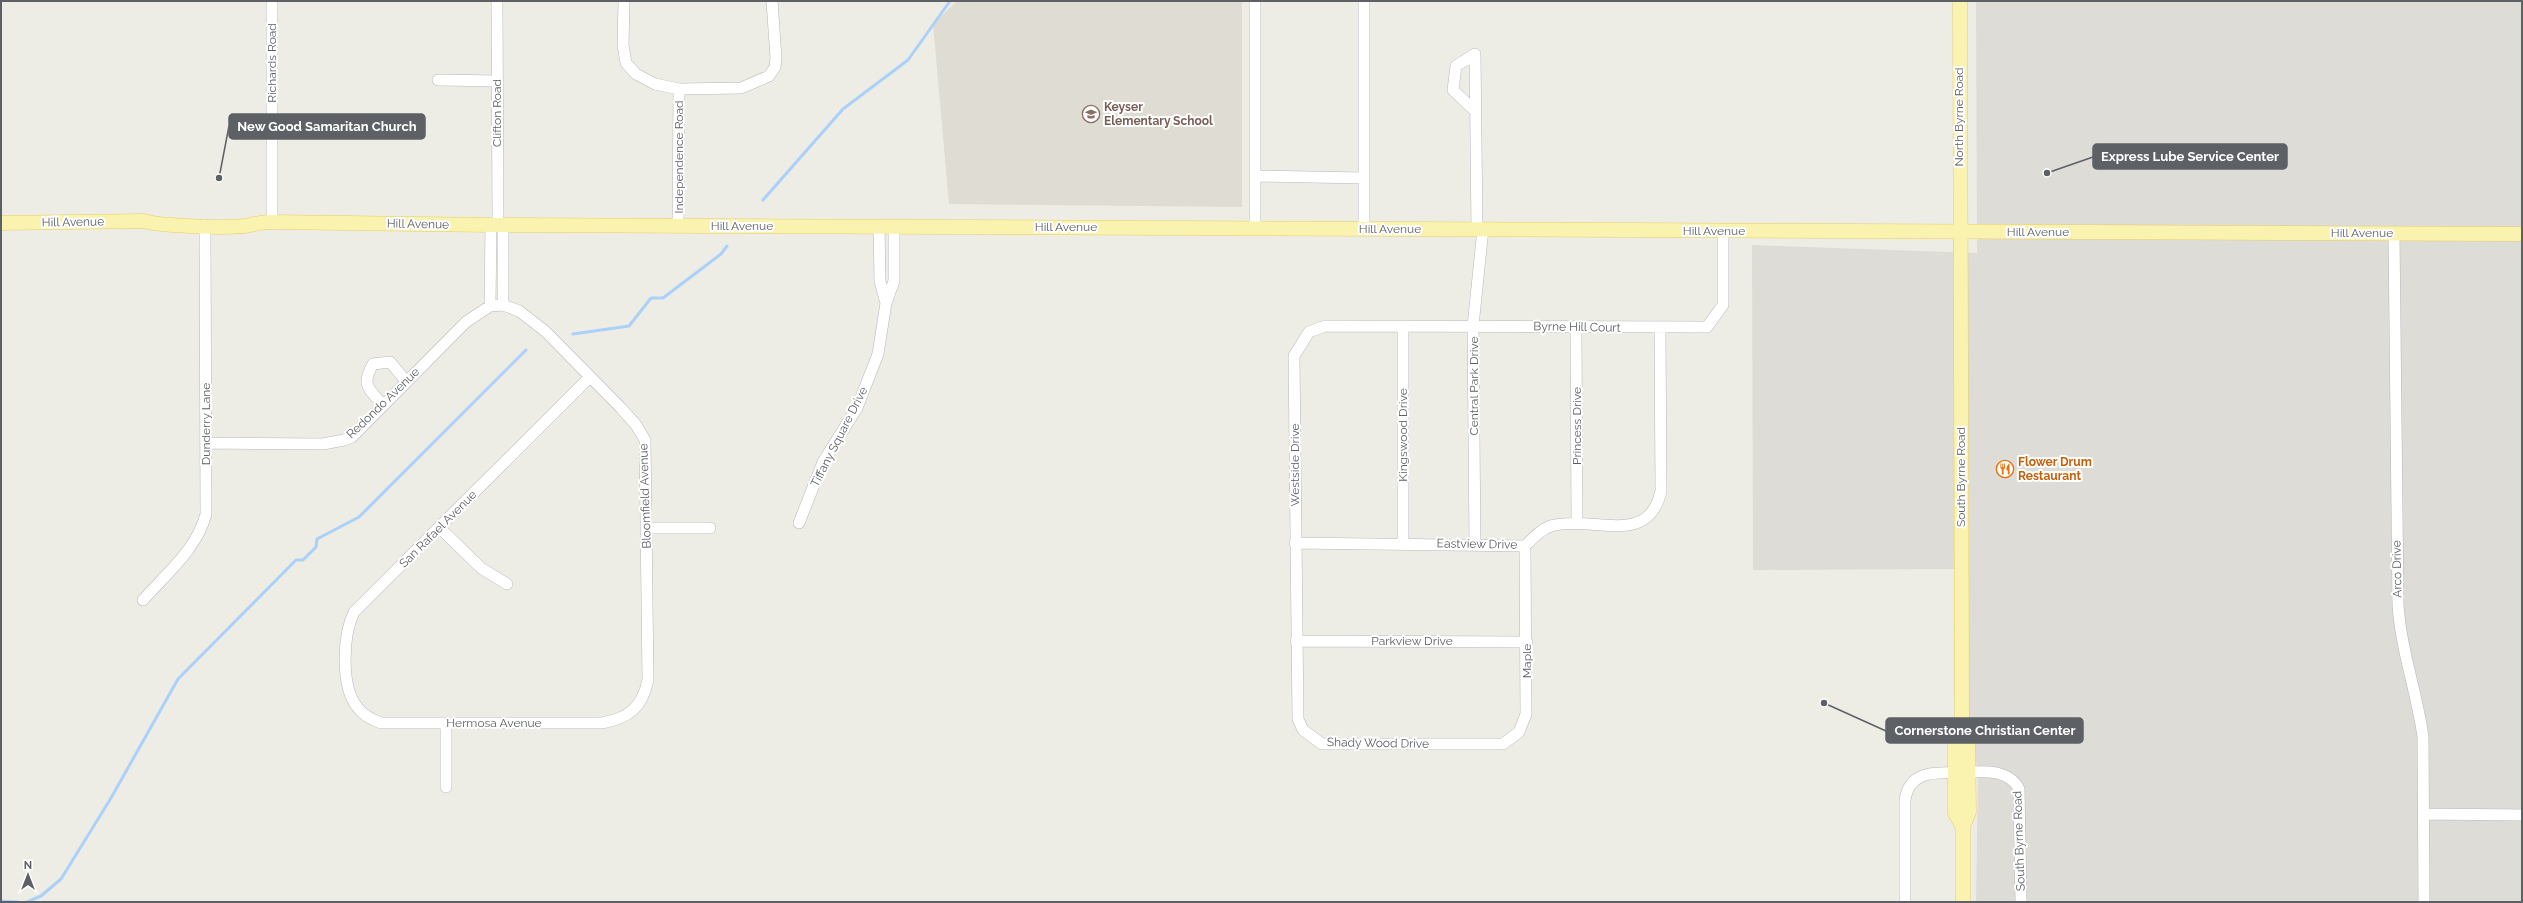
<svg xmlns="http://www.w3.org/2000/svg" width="2523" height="903" viewBox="0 0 2523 903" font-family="Raleway,sans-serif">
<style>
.industrial{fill:#dddcd7}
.education{fill:#dedcd3}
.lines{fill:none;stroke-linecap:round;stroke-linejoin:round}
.stream{stroke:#aad1fa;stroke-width:3}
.minor-casing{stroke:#b5b7bb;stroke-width:12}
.major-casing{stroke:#e8cd64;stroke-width:15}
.minor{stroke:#fff;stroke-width:11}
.major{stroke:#faf3af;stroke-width:14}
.labels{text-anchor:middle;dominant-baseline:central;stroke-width:4;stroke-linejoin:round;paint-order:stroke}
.street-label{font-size:12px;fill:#5d6065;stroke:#fff}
.education-label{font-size:12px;font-weight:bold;fill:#785e54;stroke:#fff;text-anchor:start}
.food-label{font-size:12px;font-weight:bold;fill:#c56008;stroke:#fff;text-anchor:start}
.leader{fill:none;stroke:#5d6065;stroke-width:1.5}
.callout-dot{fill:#5d6065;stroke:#fff;stroke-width:1.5}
.callout{fill:#5d6065;stroke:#5d6065;stroke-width:1.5}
.callout-label{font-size:13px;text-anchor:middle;font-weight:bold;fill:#fff}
</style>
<rect width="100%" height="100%" fill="#eeede5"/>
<!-- industrial -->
<path class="industrial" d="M 1976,1 L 2522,1 L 2522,902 L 1976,902 L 1978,773 L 1962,676 L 1961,569 L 1753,570 L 1752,245 L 1977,253 Z"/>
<!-- education -->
<path class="education" d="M 957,1 L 1242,1 L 1242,207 L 949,204 L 933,24 Z"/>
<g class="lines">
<!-- stream -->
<path class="stream" d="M 763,200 L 843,109 L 908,60 L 950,1
M 573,334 L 629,326 L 651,298 L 663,298 L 721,254 L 727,246
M 1,901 L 18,902
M 27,902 L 41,896 L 61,879 L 111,798 L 178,679 L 296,560 L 303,560 L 316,547 L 317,539 L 359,517 L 526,350"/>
<defs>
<path id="minor" d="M 272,1 L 272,222
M 497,1 L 498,225
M 624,1 L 623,45 L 626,63 L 636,74 L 655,84 L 679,89 L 741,88 L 769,76 L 775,67 L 776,58 L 772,1
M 1255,1 L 1255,228
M 438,80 L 497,81
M 1476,112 L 1453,90 L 1456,66 L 1475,54 L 1477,229
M 1255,176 L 1364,178
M 503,225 L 503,305
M 678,226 L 679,89
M 879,226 L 880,281 L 886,303
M 1364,229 L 1364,1
M 2394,233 L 2398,605 C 2401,650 2417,693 2423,737 L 2424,902
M 490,306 L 491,225
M 1403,326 L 1403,543
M 1576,328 L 1577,523
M 383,405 C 368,388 361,385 373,364 L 390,362 L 406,381
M 206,443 L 323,444 L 344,440 L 352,437 L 466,322 L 490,306 L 503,305 L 519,311 L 545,331 L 621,408 L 636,425 L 645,440 L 648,680 C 642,708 629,718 602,723 L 381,723 C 373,720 363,715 358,708 C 340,687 343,635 354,612 L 590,377
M 799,523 L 823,462 L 857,408 L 878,354 L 886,303 L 894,281 L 894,226
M 440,528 L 481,568 L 507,584
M 647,528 L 710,528
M 1295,543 L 1525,546 C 1533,538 1543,527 1555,525 C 1595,516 1649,547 1661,491 L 1660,328
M 1475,543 L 1473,326 L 1483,229
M 1525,546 L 1526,714 L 1519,732 L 1503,744 L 1322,744 L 1303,730 L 1298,719 L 1294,356 L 1309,332 L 1325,326 L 1707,327 L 1723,305 L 1723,231
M 143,600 C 167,573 197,549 206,514 L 205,225
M 1296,641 L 1527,642
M 1968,772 C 1987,771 2009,770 2019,789 L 2021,902
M 446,787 L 446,724
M 2424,814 L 2522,815
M 1905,902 L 1905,800 C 1909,772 1933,772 1956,773"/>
<path id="major" d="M 1960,1 L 1962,722 L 1968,732 L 1969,812 L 1963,827 L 1963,902
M 1,223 L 144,221 C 158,226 235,229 250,225 C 258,223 263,222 272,222 L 491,225 L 2522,234
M 1962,722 L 1955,733 L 1955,813 L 1963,827"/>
</defs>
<!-- minor casing -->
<use href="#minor" class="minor-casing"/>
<!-- major casing -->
<use href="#major" class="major-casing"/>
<!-- minor -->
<use href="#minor" class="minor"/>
<!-- major -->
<use href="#major" class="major"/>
</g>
<!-- icons -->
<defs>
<symbol id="school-ring" viewBox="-11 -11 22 22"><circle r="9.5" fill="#fff" stroke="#8d6e63" stroke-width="1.5"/><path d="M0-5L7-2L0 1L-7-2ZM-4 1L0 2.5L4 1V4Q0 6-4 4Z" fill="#8d6e63"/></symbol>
<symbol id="restaurant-ring" viewBox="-11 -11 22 22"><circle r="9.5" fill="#fff" stroke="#e8710a" stroke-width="1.5"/><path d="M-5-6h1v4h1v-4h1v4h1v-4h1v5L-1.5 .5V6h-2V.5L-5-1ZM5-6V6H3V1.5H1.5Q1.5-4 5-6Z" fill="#e8710a"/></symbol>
</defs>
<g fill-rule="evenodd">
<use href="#school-ring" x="1081" y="104" width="20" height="20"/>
<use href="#restaurant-ring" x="1995" y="459" width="20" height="20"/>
</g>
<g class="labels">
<!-- street labels -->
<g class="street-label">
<text transform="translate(272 63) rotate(-90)">Richards Road</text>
<text transform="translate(497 113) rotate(-90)">Clifton Road</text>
<text transform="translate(1959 117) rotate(-90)">North Byrne Road</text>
<text transform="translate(679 157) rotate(-90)">Independence Road</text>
<text transform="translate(73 222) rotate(-1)">Hill Avenue</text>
<text transform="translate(418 224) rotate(1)">Hill Avenue</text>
<text x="742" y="226">Hill Avenue</text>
<text x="1066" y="227">Hill Avenue</text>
<text x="1390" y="229">Hill Avenue</text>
<text x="1714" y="231">Hill Avenue</text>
<text x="2038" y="232">Hill Avenue</text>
<text x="2362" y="233">Hill Avenue</text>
<text transform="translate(1577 327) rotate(1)">Byrne Hill Court</text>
<text transform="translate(1474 386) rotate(-90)">Central Park Drive</text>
<text transform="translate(383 403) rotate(-44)">Redondo Avenue</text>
<text transform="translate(206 424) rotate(-90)">Dunderry Lane</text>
<text transform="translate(1577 426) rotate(-90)">Princess Drive</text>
<text transform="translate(1403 435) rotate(-90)">Kingswood Drive</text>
<text transform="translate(839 437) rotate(-63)">Tiffany Square Drive</text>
<text transform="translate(1295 465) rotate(-90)">Westside Drive</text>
<text transform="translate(1961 477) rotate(-90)">South Byrne Road</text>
<text transform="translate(645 496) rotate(-92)">Bloomfield Avenue</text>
<text transform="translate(438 529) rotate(-45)">San Rafael Avenue</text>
<text transform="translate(1477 544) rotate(1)">Eastview Drive</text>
<text transform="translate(2397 569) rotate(-91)">Arco Drive</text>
<text x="1412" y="641">Parkview Drive</text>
<text transform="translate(1527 661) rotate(-90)">Maple</text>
<text x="494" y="723">Hermosa Avenue</text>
<text transform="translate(1378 743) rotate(1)">Shady Wood Drive</text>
<text transform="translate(2019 841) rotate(-92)">South Byrne Road</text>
</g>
<!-- education labels -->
<g class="education-label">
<text x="1104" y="107">Keyser<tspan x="1104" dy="14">Elementary School</tspan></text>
</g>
<!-- food labels -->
<g class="food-label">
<text x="2018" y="462">Flower Drum<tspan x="2018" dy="14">Restaurant</tspan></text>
</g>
</g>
<!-- callouts -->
<path class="leader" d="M219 178L229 126M2047 173L2093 157M1824 703L1886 731"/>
<g class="callout-dot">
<circle cx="219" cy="178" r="4"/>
<circle cx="2047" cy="173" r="4"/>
<circle cx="1824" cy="703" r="4"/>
</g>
<g class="callout">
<rect x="229" y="114" width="196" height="25" rx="4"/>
<rect x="2093" y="144" width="194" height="25" rx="4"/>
<rect x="1886" y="718" width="197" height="25" rx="4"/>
</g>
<g class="callout-label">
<text x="327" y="131">New Good Samaritan Church</text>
<text x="2190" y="161">Express Lube Service Center</text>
<text x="1985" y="735">Cornerstone Christian Center</text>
</g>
<!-- border -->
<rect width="2523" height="903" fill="none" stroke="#5d6065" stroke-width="4"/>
<!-- north arrow -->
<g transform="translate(28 875)" stroke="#ffffff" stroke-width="3" paint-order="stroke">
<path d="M0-3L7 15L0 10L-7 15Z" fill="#5d6065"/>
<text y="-6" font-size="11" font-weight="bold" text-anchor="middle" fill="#5d6065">N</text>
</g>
</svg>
